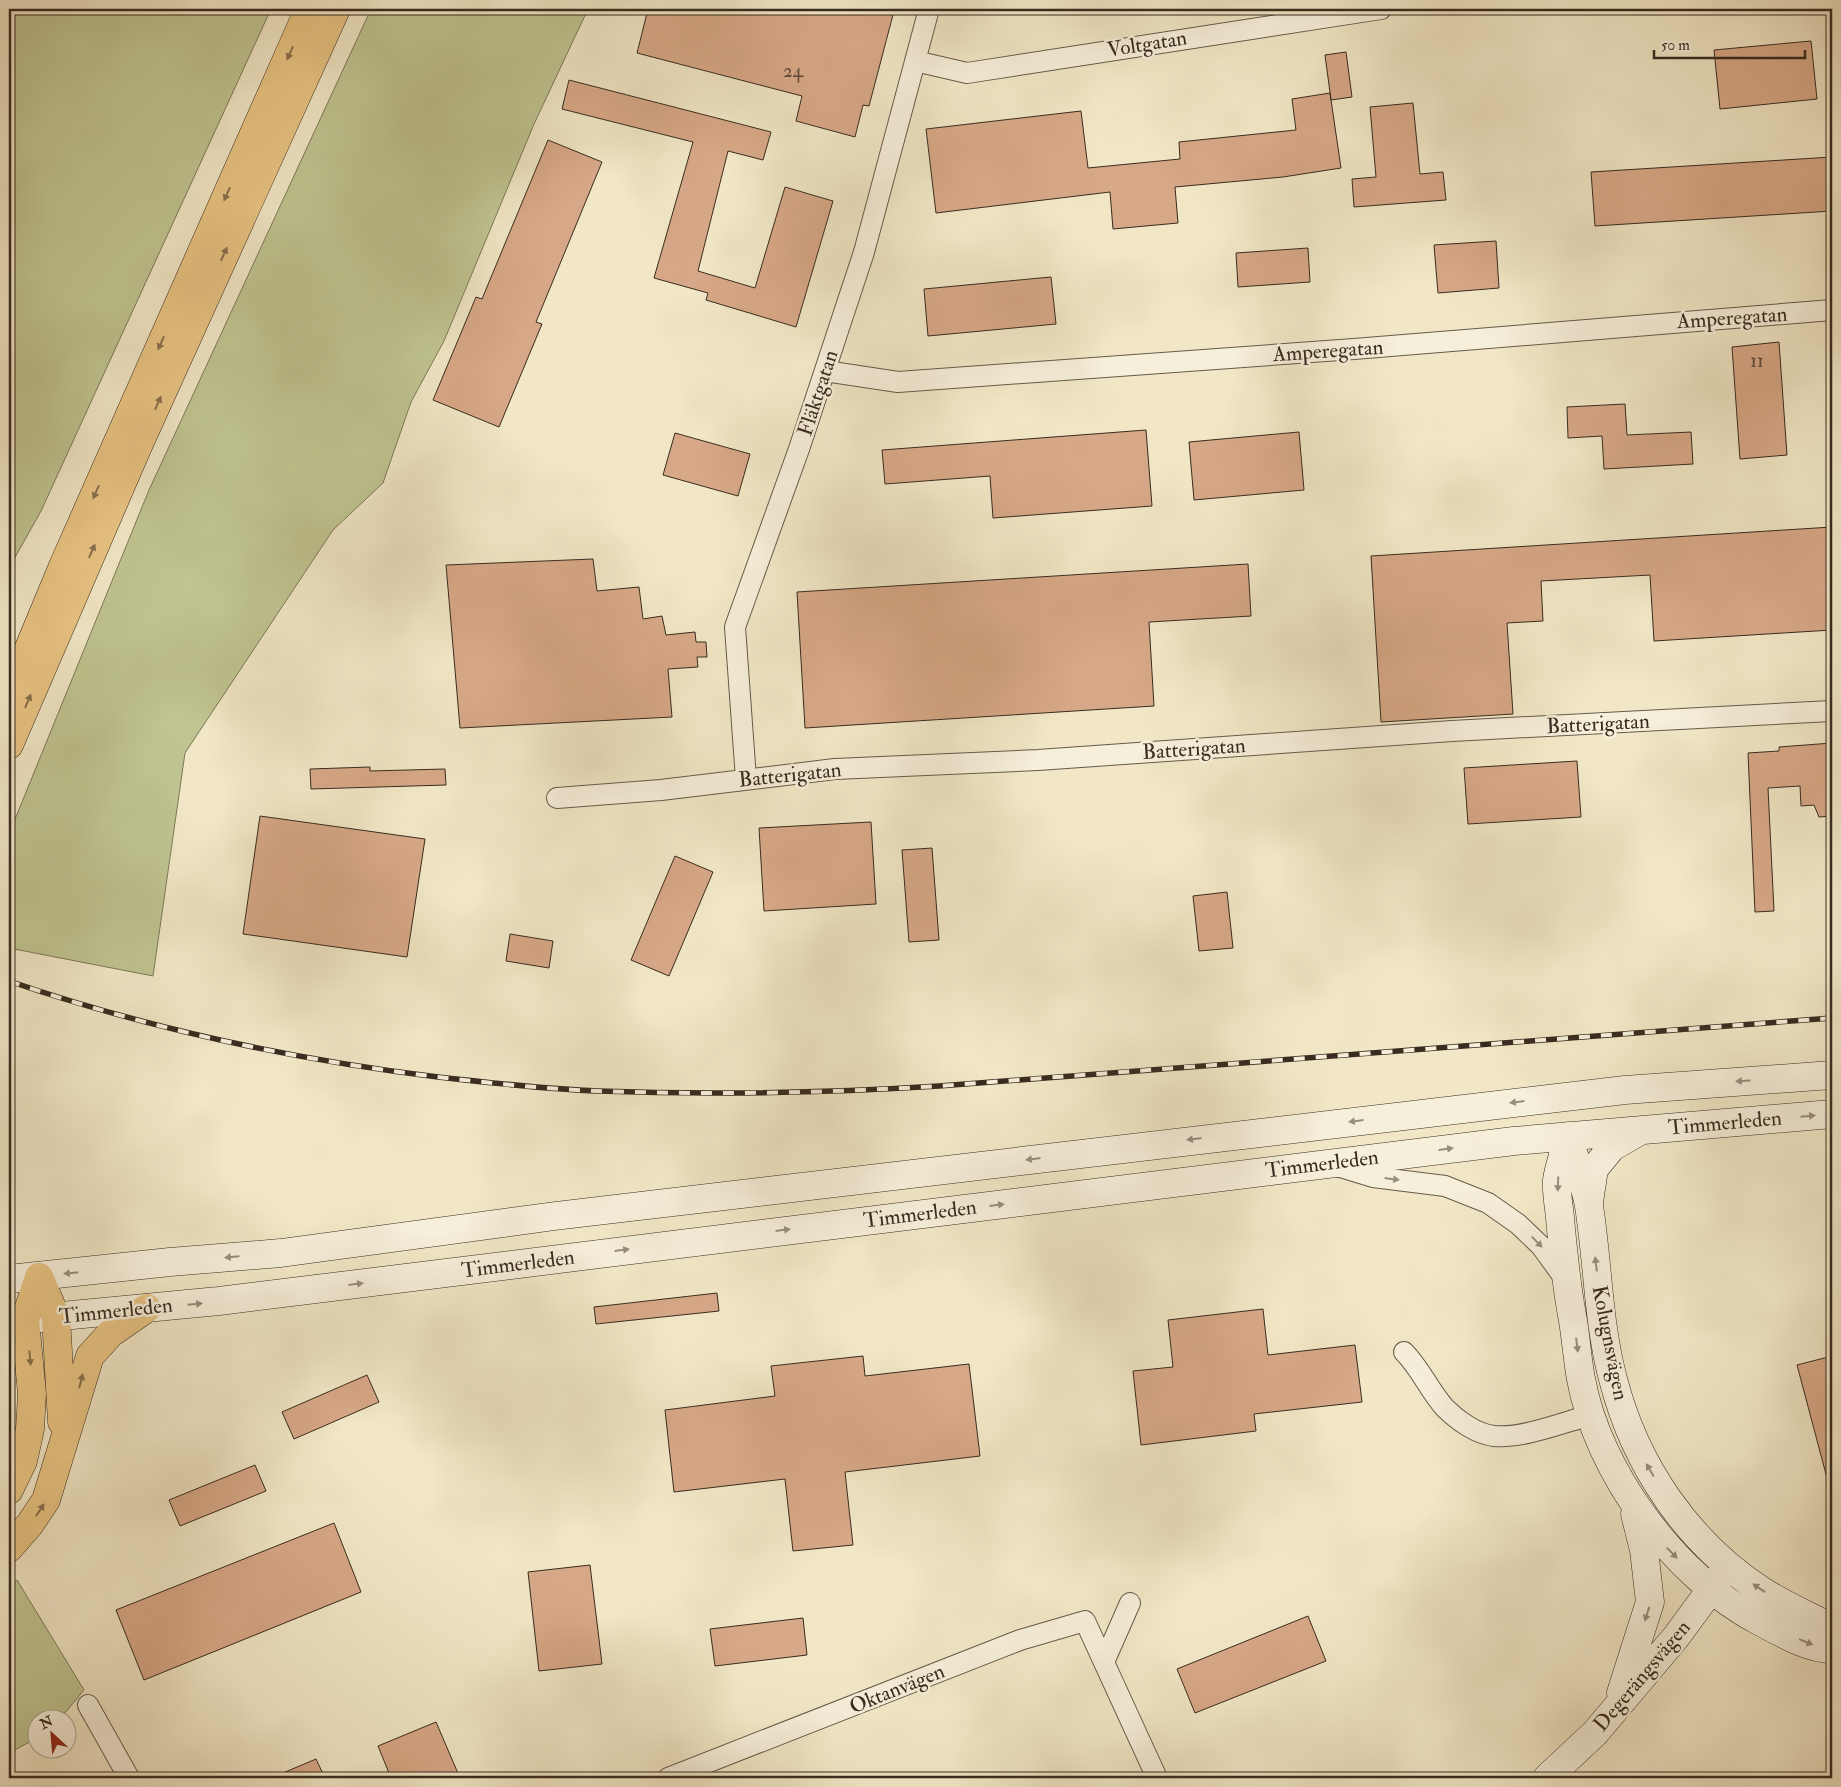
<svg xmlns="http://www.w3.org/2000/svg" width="1841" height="1787" viewBox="0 0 1841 1787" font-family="'IM FELL Double Pica',serif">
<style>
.green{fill:#bfc491;stroke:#7c7858}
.building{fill:#d7a887;stroke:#382b20}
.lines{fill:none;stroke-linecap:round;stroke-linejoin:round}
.street-casing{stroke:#665a4a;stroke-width:22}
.secondary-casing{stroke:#382b20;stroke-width:29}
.highway-casing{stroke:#382b20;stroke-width:29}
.street{stroke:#f6efda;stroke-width:20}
.secondary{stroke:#f6efda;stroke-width:28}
.highway{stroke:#e8c483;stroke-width:28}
.rail-casing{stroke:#382b20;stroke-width:5.5}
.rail{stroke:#f6efda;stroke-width:4;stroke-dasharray:11;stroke-linecap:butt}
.oneway{fill:#87704d}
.oneway2{fill:#978d7d}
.labels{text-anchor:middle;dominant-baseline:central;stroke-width:5;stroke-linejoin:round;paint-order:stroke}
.number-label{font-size:19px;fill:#604a3a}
.street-label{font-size:21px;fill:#382b20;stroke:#f6efda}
</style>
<rect width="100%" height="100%" fill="#f1e7c6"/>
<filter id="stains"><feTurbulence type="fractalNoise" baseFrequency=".004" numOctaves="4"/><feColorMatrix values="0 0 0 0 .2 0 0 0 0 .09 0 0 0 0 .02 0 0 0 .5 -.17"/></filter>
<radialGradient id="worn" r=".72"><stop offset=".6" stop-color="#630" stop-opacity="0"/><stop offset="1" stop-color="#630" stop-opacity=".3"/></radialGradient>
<!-- green -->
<path class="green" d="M 9,9 L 271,9 L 41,511 L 9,568 Z
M 371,9 L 588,9 L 534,124 L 444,341 L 411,402 L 383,483 L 333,530 L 185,753 L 153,976 L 9,948 L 9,834 L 149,490 Z
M 17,1580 L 84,1690 L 60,1719 L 38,1720 L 37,1738 L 9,1753 L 9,1585 Z"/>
<!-- building -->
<path class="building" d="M 648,9 L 884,9 L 894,11 L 869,106 L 863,105 L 855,137 L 796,121 L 802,96 L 637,53 Z
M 1811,41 L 1817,99 L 1720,109 L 1714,50 Z
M 1346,52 L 1352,97 L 1331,100 L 1325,55 Z
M 569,80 L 771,132 L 763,160 L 728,151 L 698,271 L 755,288 L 785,187 L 833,201 L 796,327 L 706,300 L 708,293 L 654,278 L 693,142 L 562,109 Z
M 1330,93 L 1341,168 L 1283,177 L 1175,187 L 1178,223 L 1113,229 L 1110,192 L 936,213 L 926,129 L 1081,111 L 1088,168 L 1180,159 L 1179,142 L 1296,130 L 1292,99 Z
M 1413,103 L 1420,174 L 1443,172 L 1446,200 L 1354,207 L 1352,179 L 1376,177 L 1370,107 Z
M 548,140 L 602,162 L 536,322 L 542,324 L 499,427 L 433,400 L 476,297 L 482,299 Z
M 1832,157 L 1832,211 L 1595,226 L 1591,172 Z
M 1496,241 L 1499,288 L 1438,293 L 1434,245 Z
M 1308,248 L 1310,282 L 1238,287 L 1236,253 Z
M 1051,277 L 1056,324 L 928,336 L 924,289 Z
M 1779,342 L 1787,455 L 1740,459 L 1732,347 Z
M 1625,404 L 1627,435 L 1691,432 L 1693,464 L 1604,469 L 1602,436 L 1568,438 L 1567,407 Z
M 1146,430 L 1152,506 L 993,518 L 990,476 L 885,484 L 882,450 Z
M 1299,432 L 1304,490 L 1194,500 L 1189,442 Z
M 675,433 L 750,454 L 738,496 L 663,475 Z
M 1832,527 L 1832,630 L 1654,641 L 1650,575 L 1541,581 L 1543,621 L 1507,623 L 1513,714 L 1381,722 L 1371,556 Z
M 593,559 L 597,591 L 639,587 L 643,619 L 662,616 L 666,635 L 695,632 L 696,642 L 706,642 L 707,657 L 697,657 L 698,667 L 668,669 L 672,717 L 460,728 L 446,565 Z
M 1248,564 L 1251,616 L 1149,622 L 1154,706 L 805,728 L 797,592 Z
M 1832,743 L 1832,816 L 1819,817 L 1814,805 L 1801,806 L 1800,786 L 1768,788 L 1774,911 L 1755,912 L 1748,753 L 1779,751 L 1779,747 Z
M 1577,761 L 1581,817 L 1468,824 L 1464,768 Z
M 370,767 L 370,771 L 445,769 L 446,785 L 311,789 L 310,769 Z
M 260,816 L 425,839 L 407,957 L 243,934 Z
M 871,822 L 876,904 L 764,911 L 759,828 Z
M 932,848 L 939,940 L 909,942 L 902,850 Z
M 675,856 L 713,872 L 669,976 L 631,960 Z
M 1227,892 L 1233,948 L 1199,951 L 1193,896 Z
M 510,934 L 553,941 L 549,968 L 506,961 Z
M 717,1293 L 719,1311 L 596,1324 L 594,1307 Z
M 1263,1309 L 1268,1355 L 1355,1345 L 1362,1402 L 1254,1414 L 1256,1431 L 1141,1445 L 1133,1371 L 1173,1367 L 1168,1320 Z
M 863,1356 L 865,1376 L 969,1364 L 980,1456 L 845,1472 L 853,1545 L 793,1551 L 785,1479 L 674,1492 L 665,1410 L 775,1396 L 771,1366 Z
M 1832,1356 L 1832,1477 L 1827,1478 L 1797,1365 Z
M 367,1375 L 379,1402 L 294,1439 L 282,1412 Z
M 255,1465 L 266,1491 L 180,1526 L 169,1500 Z
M 334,1523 L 361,1592 L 144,1680 L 116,1610 Z
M 590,1565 L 602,1664 L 539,1671 L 528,1572 Z
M 1308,1616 L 1326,1661 L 1195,1713 L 1177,1669 Z
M 803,1618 L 807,1655 L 715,1666 L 710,1629 Z
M 436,1722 L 460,1778 L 391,1778 L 378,1746 Z
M 316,1759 L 325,1778 L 271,1778 Z"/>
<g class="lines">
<defs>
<path id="street" d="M 915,61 L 967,73 L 1381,9
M 825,371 L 898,382 L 1354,349 L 1832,310
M 746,779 L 735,627 L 799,449 L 864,252 L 929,9
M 557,798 L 661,790 L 835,769 L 1038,760 L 1452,731 L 1832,711
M 1337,1166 L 1373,1177 L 1445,1186 L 1488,1203 L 1518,1224 L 1541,1246 L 1565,1279
M 1404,1352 C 1421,1369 1430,1392 1445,1408 C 1457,1420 1476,1434 1494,1436 C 1522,1439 1564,1422 1591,1415
M 1104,1662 L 1130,1603
M 88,1705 L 129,1778
M 668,1778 L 1020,1640 L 1085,1621 L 1157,1778"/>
<path id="secondary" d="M 1568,1136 C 1565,1151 1559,1166 1557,1180 C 1556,1192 1559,1206 1560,1218 C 1563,1251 1566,1283 1572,1315 C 1576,1336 1577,1358 1581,1379 C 1598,1472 1675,1577 1759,1621 C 1780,1632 1808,1649 1832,1649
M 1568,1137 C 1575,1160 1585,1183 1589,1206 C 1598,1263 1598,1323 1613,1379 C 1635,1465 1687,1542 1762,1591 C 1784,1605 1809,1616 1832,1628
M 1589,1202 L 1594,1169 L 1612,1147 L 1638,1132
M 9,1279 L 170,1262 L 281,1253 L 555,1216 L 1625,1090 L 1832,1075
M 9,1321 L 219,1301 L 1514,1141 L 1832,1114
M 1621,1693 L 1650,1602 L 1644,1550 L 1635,1514
M 1547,1778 L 1595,1733 L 1676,1637 L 1723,1573"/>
<path id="highway" d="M 9,696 L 63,566 L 309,9
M 9,745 L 138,446 L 336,9
M 39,1277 L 56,1317 L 62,1422
M 9,1490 L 23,1461 L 30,1429 L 32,1394 L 25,1320 L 39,1277
M 9,1548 L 30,1524 L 46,1500 L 90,1356 L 111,1333 L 147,1308"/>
</defs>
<!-- street casing -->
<use href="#street" class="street-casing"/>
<!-- secondary casing -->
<use href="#secondary" class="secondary-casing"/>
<!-- highway casing -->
<use href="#highway" class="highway-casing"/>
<!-- street -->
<use href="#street" class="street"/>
<!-- secondary -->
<use href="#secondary" class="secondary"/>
<!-- highway -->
<use href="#highway" class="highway"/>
<defs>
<path id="rail" d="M 9,981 C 149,1029 291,1059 438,1077 C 491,1083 545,1089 598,1091 C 712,1095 826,1093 939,1086 L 1832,1018"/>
</defs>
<!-- rail casing -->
<use href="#rail" class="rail-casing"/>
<!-- rail -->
<use href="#rail" class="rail"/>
</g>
<!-- one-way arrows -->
<defs><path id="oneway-solid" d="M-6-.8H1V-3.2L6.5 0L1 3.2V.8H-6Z" transform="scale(1.25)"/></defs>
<g class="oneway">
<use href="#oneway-solid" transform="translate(290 53) rotate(114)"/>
<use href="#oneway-solid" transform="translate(227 194) rotate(114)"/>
<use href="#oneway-solid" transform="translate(224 254) rotate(-66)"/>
<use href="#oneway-solid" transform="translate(161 343) rotate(114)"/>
<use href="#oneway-solid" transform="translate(158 403) rotate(-66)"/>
<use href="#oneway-solid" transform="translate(96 492) rotate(114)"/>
<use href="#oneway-solid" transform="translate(92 551) rotate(-66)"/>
<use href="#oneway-solid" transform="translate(28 701) rotate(-67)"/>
<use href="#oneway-solid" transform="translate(30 1358) rotate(85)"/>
<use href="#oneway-solid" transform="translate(81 1381) rotate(-76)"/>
<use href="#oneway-solid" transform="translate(40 1510) rotate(-57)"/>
</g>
<g class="oneway2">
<use href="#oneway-solid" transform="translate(1743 1081) rotate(176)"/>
<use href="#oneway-solid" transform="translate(1517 1102) rotate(173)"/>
<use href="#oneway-solid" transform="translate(1808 1116) rotate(-5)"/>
<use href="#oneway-solid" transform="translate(1356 1121) rotate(173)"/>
<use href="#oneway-solid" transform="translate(1194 1139) rotate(173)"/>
<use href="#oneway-solid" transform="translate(1446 1149) rotate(-7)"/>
<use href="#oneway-solid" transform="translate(1033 1159) rotate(173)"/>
<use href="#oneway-solid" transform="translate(1392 1179) rotate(7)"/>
<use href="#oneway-solid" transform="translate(1558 1184) rotate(92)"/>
<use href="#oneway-solid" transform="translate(997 1205) rotate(-7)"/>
<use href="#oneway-solid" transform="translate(783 1230) rotate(-7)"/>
<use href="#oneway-solid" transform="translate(1537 1242) rotate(46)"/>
<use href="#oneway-solid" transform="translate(622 1250) rotate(-7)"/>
<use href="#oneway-solid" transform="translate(232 1257) rotate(175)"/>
<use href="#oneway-solid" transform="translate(1596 1264) rotate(-97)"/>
<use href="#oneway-solid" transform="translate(71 1273) rotate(174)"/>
<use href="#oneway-solid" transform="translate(356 1284) rotate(-7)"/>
<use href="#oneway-solid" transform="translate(195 1304) rotate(-5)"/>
<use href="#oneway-solid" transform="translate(1577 1345) rotate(83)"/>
<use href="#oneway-solid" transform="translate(1650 1470) rotate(-120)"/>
<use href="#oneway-solid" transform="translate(1672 1553) rotate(46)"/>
<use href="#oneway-solid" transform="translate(1759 1588) rotate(-146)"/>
<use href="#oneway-solid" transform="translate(1647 1614) rotate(108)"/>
<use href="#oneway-solid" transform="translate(1806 1642) rotate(22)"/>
</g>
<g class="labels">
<!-- number labels -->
<g class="number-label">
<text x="793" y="71">24</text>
<text x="1757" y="361">11</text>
</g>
<!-- street labels -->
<g class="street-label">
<text transform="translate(1147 44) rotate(-9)">Voltgatan</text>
<text transform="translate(1732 318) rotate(-4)">Amperegatan</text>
<text transform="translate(1328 351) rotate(-4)">Amperegatan</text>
<text transform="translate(818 393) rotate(-72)">Fläktgatan</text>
<text transform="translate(1598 724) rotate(-3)">Batterigatan</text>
<text transform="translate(1194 749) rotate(-4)">Batterigatan</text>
<text transform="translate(790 775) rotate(-6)">Batterigatan</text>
<text transform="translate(1725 1123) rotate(-5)">Timmerleden</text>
<text transform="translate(1322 1164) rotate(-7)">Timmerleden</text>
<text transform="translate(920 1214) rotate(-7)">Timmerleden</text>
<text transform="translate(518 1264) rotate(-7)">Timmerleden</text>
<text transform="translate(116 1311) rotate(-6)">Timmerleden</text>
<text transform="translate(1610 1343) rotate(79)">Kolugnsvägen</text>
<text transform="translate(1642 1676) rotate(-50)">Degerängsvägen</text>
<text transform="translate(897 1689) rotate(-22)">Oktanvägen</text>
</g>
</g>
<!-- margin -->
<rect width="1841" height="1787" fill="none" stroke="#f1e7c6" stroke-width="30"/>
<rect x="10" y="10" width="1821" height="1767" fill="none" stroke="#382b20" stroke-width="2.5"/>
<rect x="15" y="15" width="1811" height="1757" fill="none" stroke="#382b20"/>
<!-- north arrow -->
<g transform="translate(52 1734) rotate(334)"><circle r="24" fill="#f6efda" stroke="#aaa190"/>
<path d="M0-4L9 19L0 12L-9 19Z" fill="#8f2418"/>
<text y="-8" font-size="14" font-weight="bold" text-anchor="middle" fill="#382b20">N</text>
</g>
<!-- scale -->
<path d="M1654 50v8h151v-8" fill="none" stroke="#382b20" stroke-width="2.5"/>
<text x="1661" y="50" font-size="15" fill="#382b20" stroke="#f6efda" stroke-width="4" paint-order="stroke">50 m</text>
<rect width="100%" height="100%" filter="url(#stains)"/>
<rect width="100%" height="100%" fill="url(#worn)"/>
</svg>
